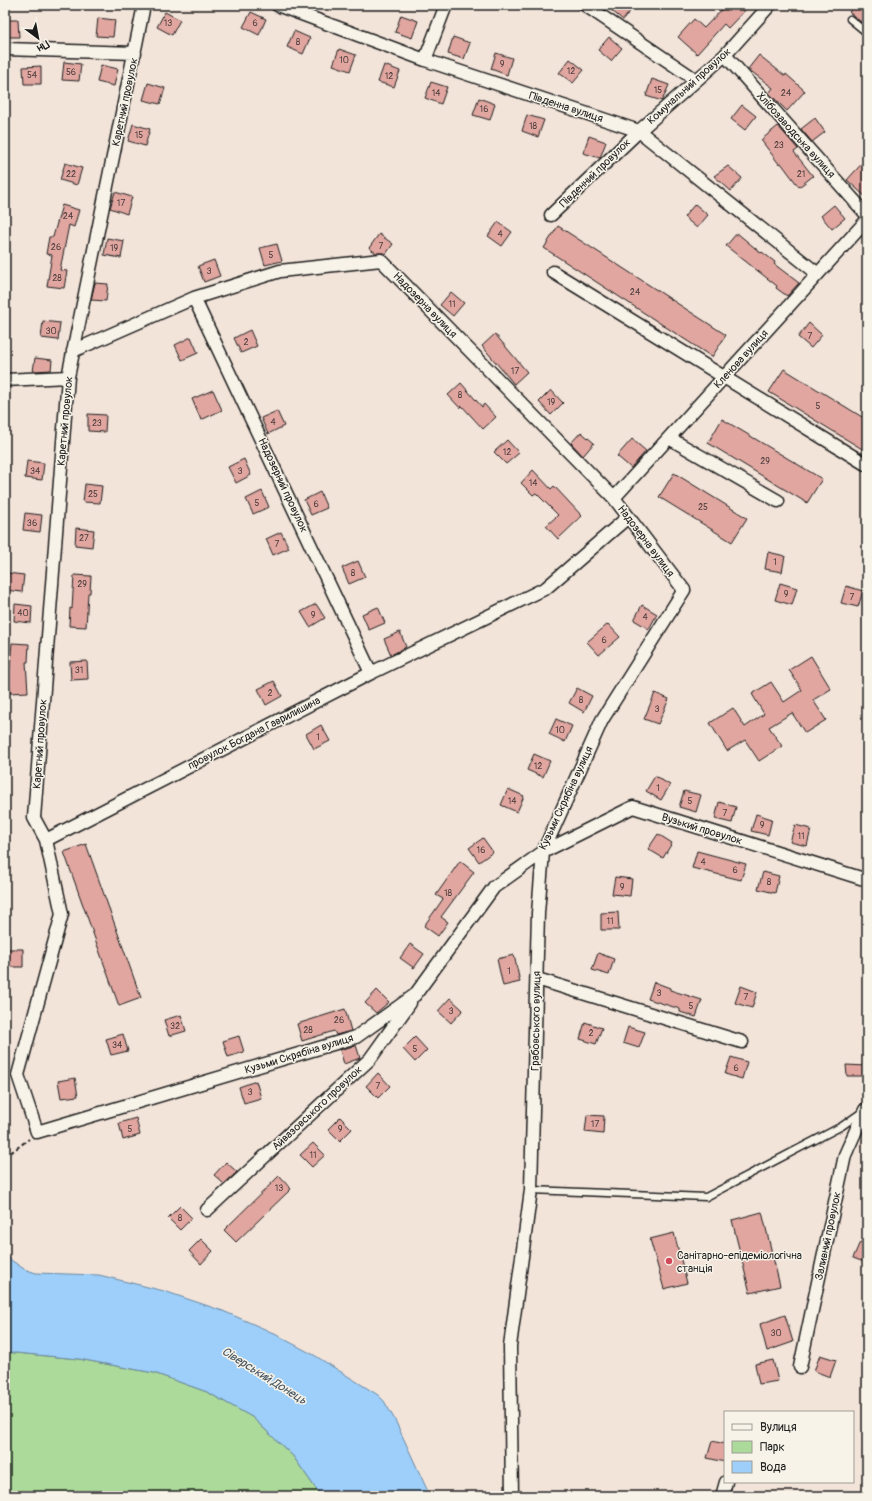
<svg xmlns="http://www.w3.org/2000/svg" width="872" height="1501" viewBox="0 0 872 1501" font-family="Pangolin,sans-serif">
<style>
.green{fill:#acda9a;stroke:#647b5b}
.water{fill:#9dcffa;stroke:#6987a1}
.building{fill:#e1a6a0;stroke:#1c1c1c}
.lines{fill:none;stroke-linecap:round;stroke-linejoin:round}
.service-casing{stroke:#1c1c1c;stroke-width:9}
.minor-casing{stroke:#1c1c1c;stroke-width:15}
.path{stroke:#1c1c1c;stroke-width:2;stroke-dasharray:4 3;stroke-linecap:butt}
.service{stroke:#f7f3e8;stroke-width:6}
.minor{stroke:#f7f3e8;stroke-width:12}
.poi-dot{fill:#d1495b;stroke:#f7f3e8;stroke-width:1.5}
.labels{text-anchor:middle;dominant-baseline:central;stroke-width:3;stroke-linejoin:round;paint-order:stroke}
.number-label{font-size:9px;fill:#4d3e3d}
.street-label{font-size:11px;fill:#1c1c1c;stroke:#f7f3e8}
.poi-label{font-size:11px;fill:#1c1c1c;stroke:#f7f3e8;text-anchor:start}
.water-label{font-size:12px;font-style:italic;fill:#43525f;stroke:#f7f3e8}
</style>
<rect width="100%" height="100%" fill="#f3e4da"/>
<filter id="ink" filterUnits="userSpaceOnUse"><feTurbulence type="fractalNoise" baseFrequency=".025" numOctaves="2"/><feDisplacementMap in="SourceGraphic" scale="8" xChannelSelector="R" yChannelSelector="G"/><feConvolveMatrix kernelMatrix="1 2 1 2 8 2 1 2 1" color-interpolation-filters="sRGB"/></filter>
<g filter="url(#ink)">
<!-- green -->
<path class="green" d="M 5,1352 L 79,1359 L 154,1373 L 207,1392 L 252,1417 L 293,1456 L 321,1496 L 5,1496 Z"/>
<!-- water -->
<path class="water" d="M 5,1256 L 24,1269 L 36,1273 L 99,1275 L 164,1291 L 223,1311 L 267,1330 L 314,1355 L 378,1395 L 384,1401 L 395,1420 L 430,1496 L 321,1496 L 293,1456 L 252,1417 L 207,1392 L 154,1373 L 79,1359 L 5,1352 Z"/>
<!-- building -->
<path class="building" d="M 605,5 L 635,5 L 623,20 Z
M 726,5 L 750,5 L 728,28 L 724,24 L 697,54 L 678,37 L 694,19 L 704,28 Z
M 855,5 L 867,5 L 867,27 L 849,12 Z
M 165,12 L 180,20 L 172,35 L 157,27 Z
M 251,12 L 266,19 L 259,35 L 243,27 Z
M 401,15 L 418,21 L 412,38 L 395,32 Z
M 98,18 L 115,20 L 113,37 L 96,36 Z
M 5,20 L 18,20 L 19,37 L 5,37 Z
M 294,31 L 310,38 L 303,54 L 287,47 Z
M 453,37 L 470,43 L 464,59 L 448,54 Z
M 609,37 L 622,48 L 611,61 L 598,50 Z
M 339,49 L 356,55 L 350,71 L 333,65 Z
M 496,53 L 512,58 L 507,75 L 491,69 Z
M 759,55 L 785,76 L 786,74 L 805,91 L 787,111 L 769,93 L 773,88 L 748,69 Z
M 570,59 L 584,70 L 573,83 L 559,73 Z
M 64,62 L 81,64 L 79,81 L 62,80 Z
M 101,65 L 118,69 L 114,86 L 97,82 Z
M 384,65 L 400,71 L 394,87 L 378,82 Z
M 41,66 L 41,84 L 24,84 L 23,67 Z
M 652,79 L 669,85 L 662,101 L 646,96 Z
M 431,82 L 447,87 L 441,104 L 425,98 Z
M 148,83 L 165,88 L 160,104 L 143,100 Z
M 479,98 L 495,104 L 490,120 L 473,115 Z
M 742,105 L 756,116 L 745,130 L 731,119 Z
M 527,115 L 544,120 L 538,137 L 522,131 Z
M 815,118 L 825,132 L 812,142 L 801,129 Z
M 133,124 L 150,129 L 145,146 L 128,141 Z
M 778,126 L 798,149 L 794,152 L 813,176 L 799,187 L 781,163 L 779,164 L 761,140 Z
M 589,136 L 606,142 L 600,158 L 583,153 Z
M 867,158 L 867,198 L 847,180 Z
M 65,163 L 82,168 L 77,185 L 60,180 Z
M 728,166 L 742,178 L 731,191 L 714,176 Z
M 115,192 L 132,197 L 127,214 L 110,208 Z
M 695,204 L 708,215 L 697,228 L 684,217 Z
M 62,205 L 79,210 L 74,227 L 69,225 L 60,270 L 67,271 L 64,288 L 47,286 L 52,255 L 46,254 L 49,237 L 53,237 Z
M 834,205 L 845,218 L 832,229 L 821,216 Z
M 498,222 L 512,232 L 502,246 L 488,236 Z
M 558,226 L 726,335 L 712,357 L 544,248 Z
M 737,233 L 761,253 L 762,252 L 775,262 L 774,264 L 799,283 L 787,296 L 776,288 L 777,286 L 726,246 Z
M 379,234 L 393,244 L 386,254 L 383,253 L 376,253 L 369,248 Z
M 107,238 L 124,241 L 121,258 L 104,255 Z
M 277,244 L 282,261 L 265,265 L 260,248 Z
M 214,260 L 220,276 L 204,282 L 198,266 Z
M 95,283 L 108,284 L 106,301 L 91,300 Z
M 451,292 L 464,303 L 453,316 L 440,305 Z
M 43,321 L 60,323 L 58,340 L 41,338 Z
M 809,323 L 822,335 L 811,348 L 798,337 Z
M 250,330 L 257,346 L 241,353 L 234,338 Z
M 495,334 L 527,372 L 514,384 L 482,346 Z
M 191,337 L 198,353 L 182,360 L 175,345 Z
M 35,358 L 52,360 L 51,370 L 33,371 Z
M 784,369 L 867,420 L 867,452 L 769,392 Z
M 461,383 L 482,407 L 484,404 L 496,417 L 483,429 L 462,406 L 460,408 L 448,395 Z
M 213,390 L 222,410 L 201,420 L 192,399 Z
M 551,390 L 563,403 L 551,415 L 539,402 Z
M 277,411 L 284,426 L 268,434 L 261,418 Z
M 88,414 L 106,415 L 105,432 L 88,431 Z
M 722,419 L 822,479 L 807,503 L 708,443 Z
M 581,432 L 594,443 L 583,456 L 571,443 Z
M 632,439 L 646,451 L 631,468 L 617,456 Z
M 507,440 L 519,453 L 506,464 L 494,452 Z
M 244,459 L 251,475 L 236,483 L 228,467 Z
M 27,461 L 44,463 L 42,480 L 25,478 Z
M 533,470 L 551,489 L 554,486 L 582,516 L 558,539 L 546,526 L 558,515 L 536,493 L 533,495 L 521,483 Z
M 674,473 L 747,518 L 732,542 L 659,497 Z
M 85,484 L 102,486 L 100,503 L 83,502 Z
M 262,491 L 269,507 L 253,514 L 246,499 Z
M 320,492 L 327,508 L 311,515 L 304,500 Z
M 25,513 L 42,515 L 40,532 L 23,530 Z
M 76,528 L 94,530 L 92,547 L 75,545 Z
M 281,532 L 289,548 L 273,555 L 266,539 Z
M 768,552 L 785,556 L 782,572 L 765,569 Z
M 358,561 L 365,577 L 349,584 L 342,568 Z
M 7,573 L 24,575 L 22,592 L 5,590 Z
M 74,575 L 91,576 L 90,593 L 88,593 L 86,627 L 69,626 L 70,608 L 72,609 Z
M 780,583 L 797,588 L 792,605 L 775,600 Z
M 846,586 L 863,591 L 858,607 L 841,603 Z
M 15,604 L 32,606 L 31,623 L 14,621 Z
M 316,604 L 325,618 L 310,627 L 301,612 Z
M 642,605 L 657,614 L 649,629 L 634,620 Z
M 378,607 L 385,623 L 369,630 L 362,614 Z
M 608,624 L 620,637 L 599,655 L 587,642 Z
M 400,632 L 406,647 L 391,655 L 384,639 Z
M 12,643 L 29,644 L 28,662 L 26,662 L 28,692 L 10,693 L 9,676 Z
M 811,656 L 831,689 L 813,700 L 826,720 L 805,733 L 792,713 L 769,727 L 782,746 L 759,761 L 745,740 L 727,751 L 710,723 L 733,708 L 745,727 L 764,714 L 752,694 L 771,682 L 784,702 L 802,690 L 789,670 Z
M 87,661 L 88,679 L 71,680 L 70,662 Z
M 274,681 L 282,696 L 266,705 L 258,689 Z
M 577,688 L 592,696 L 584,712 L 569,703 Z
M 655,693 L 669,699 L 658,724 L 644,719 Z
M 556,719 L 572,726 L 565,742 L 549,734 Z
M 321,725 L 330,741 L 314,749 L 306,734 Z
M 534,754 L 550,761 L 543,777 L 527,770 Z
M 655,776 L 670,785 L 661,800 L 646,791 Z
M 508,789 L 524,796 L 517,812 L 501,805 Z
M 684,791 L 701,795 L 696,812 L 679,807 Z
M 719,802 L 736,807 L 732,823 L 715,819 Z
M 756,814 L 772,819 L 768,835 L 751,831 Z
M 795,825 L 811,829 L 807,846 L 790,842 Z
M 658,834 L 672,843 L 663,858 L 648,849 Z
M 483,838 L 493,852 L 479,862 L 469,848 Z
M 86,844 L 141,998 L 119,1006 L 64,852 Z
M 697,851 L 746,864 L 741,880 L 692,868 Z
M 460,861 L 474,872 L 441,917 L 448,922 L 438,936 L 424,926 L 443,899 L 436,895 Z
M 763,872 L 779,876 L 775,893 L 758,889 Z
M 615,877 L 632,879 L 630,896 L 612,894 Z
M 618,912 L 619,930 L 601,930 L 601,913 Z
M 410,944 L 424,954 L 414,968 L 400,958 Z
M 6,949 L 23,949 L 23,967 L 6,967 Z
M 598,953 L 614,959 L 609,975 L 592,970 Z
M 514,955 L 520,982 L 503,986 L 497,959 Z
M 654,982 L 670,988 L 670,990 L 702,1000 L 696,1017 L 680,1012 L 680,1009 L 648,999 Z
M 741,986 L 757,992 L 752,1008 L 735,1003 Z
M 377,990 L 389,1002 L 376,1013 L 365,1003 Z
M 450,998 L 463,1010 L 451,1023 L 438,1011 Z
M 345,1009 L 351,1031 L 336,1035 L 334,1031 L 302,1041 L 297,1024 Z
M 181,1015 L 186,1031 L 169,1036 L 164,1020 Z
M 585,1022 L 602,1028 L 596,1044 L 580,1039 Z
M 628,1027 L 645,1032 L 639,1048 L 623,1043 Z
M 123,1034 L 128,1051 L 111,1055 L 106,1039 Z
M 239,1036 L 244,1052 L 228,1057 L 223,1041 Z
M 415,1037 L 427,1050 L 415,1062 L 403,1049 Z
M 356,1045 L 360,1058 L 344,1064 L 340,1050 Z
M 731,1057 L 747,1062 L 742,1079 L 725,1074 Z
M 846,1065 L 867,1066 L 867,1076 L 847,1076 Z
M 378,1073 L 390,1086 L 378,1098 L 366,1086 Z
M 75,1078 L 78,1096 L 61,1098 L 58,1081 Z
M 256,1081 L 261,1098 L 244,1103 L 239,1087 Z
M 587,1115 L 604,1116 L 603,1134 L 585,1132 Z
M 340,1117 L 352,1129 L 340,1141 L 328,1129 Z
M 136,1118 L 140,1135 L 123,1140 L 119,1123 Z
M 313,1143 L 325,1155 L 312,1167 L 300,1155 Z
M 226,1162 L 237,1172 L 224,1184 L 214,1175 Z
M 279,1176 L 291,1189 L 236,1242 L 224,1230 Z
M 180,1206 L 192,1218 L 180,1230 L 168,1218 Z
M 762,1212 L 780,1286 L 750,1293 L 732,1220 Z
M 674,1233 L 687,1283 L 664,1289 L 650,1239 Z
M 201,1239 L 213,1251 L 201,1264 L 189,1251 Z
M 860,1242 L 867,1245 L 867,1263 L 853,1258 Z
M 785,1315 L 793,1342 L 767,1351 L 760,1324 Z
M 820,1355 L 836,1360 L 830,1377 L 814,1371 Z
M 773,1360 L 778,1381 L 759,1384 L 755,1364 Z
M 712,1441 L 725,1444 L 725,1462 L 707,1458 Z"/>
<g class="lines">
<defs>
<path id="service" d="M 850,19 L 867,33
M 531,1190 L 706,1197 L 842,1126 L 862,1112"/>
<path id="minor" d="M 277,5 L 425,60 L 639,131 L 818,274
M 585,5 L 696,80
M 5,49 L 135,53
M 725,55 L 867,215
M 425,60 L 446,5
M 551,215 L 639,131 L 725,55 L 770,5
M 553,272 L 867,465
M 194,298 L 371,673
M 73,351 L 194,298 L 280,271 L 381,260 L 614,498 L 684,590 L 602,720 L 543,852 L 494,887 L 415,995 L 356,1037 L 37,1132 L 18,1075 L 62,914 L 46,840 L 34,818 L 68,377 L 144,5
M 5,380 L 68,377
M 669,438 L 778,501
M 614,498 L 867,220
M 46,840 L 371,673 L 546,588 L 628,517
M 537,979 L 742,1042
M 207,1210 L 370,1059 L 410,1003
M 800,1367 L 845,1155 L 865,1110 L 867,1110
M 512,1496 L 510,1346 L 531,1190 L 538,913 L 543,852 L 633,807 L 867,880
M 722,1496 L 726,1482"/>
</defs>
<!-- service casing -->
<use href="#service" class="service-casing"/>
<!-- minor casing -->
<use href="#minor" class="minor-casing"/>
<!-- path -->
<path class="path" d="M 5,1157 L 29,1139"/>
<!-- service -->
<use href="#service" class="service"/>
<!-- minor -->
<use href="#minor" class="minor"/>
</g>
</g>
<!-- markers -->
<circle class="poi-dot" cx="669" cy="1261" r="4"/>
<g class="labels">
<!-- number labels -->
<g class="number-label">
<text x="168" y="23">13</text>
<text x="255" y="23">6</text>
<text x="298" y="42">8</text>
<text x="344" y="60">10</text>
<text x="502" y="64">9</text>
<text x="571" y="71">12</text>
<text x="71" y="72">56</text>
<text x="32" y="75">54</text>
<text x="389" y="76">12</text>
<text x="658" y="90">15</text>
<text x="436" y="93">14</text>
<text x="786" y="93">24</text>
<text x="484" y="109">16</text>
<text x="533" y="126">18</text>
<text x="139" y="135">15</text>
<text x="779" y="145">23</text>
<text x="71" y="174">22</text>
<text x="801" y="174">21</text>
<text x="121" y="203">17</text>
<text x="68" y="216">24</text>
<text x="500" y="234">4</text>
<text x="381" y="246">7</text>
<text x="56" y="247">26</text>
<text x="114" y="248">19</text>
<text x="271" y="255">5</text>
<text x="209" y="271">3</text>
<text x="57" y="278">28</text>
<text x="635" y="292">24</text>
<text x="452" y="304">11</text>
<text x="51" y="331">30</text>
<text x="810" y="336">7</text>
<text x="246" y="342">2</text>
<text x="515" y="371">17</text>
<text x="460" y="395">8</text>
<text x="551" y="402">19</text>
<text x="818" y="406">5</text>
<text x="273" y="422">4</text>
<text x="97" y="423">23</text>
<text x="507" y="452">12</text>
<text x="765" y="461">29</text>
<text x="35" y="471">34</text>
<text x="240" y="471">3</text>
<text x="533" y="483">14</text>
<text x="93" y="494">25</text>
<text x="257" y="503">5</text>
<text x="316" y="504">6</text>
<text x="703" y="507">25</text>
<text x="32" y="523">36</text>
<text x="84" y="538">27</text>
<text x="277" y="544">7</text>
<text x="775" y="562">1</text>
<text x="353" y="573">8</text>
<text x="82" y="584">29</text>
<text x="786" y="594">9</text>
<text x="852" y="597">7</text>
<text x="23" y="613">40</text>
<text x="313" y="615">9</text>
<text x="645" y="617">4</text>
<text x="604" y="640">6</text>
<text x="79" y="670">31</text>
<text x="270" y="693">2</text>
<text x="581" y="700">8</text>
<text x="657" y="709">3</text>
<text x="560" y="730">10</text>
<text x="318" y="737">1</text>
<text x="538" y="766">12</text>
<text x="658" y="788">1</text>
<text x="512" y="801">14</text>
<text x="690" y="801">5</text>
<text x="725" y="813">7</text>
<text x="762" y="825">9</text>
<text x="801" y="836">11</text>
<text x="481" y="850">16</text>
<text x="703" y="862">4</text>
<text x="735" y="870">6</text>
<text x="769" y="882">8</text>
<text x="622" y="887">9</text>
<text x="448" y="893">18</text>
<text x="610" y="921">11</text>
<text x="509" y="971">1</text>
<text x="659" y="993">3</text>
<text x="746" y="997">7</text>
<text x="691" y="1006">5</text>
<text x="451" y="1011">3</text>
<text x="339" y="1020">26</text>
<text x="175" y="1026">32</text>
<text x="308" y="1030">28</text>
<text x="591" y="1033">2</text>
<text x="117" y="1045">34</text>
<text x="415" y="1049">5</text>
<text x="736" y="1068">6</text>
<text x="378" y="1086">7</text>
<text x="250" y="1092">3</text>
<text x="595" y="1124">17</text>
<text x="130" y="1129">5</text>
<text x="340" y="1129">9</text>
<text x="313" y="1155">11</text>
<text x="279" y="1188">13</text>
<text x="180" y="1218">8</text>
<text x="776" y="1333">30</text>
</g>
<!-- street labels -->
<g class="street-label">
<text transform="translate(689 86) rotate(-42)">Комунальний провулок</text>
<text transform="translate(125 102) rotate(-78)">Каретний провулок</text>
<text transform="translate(566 107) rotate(18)">Південна вулиця</text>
<text transform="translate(796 135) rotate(48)">Хлібозаводська вулиця</text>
<text transform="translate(595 173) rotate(-44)">Південний провулок</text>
<text transform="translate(425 305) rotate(46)">Надозерна вулиця</text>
<text transform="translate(741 359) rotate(-48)">Кленова вулиця</text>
<text transform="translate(65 421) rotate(-85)">Каретний провулок</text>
<text transform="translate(283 485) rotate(65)">Надозерний провулок</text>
<text transform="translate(646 541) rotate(53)">Надозерна вулиця</text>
<text transform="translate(254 733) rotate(-27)">провулок Богдана Гаврилишина</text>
<text transform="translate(40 744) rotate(-86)">Каретний провулок</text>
<text transform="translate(566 798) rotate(-65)">Кузьми Скрябіна вулиця</text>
<text transform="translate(702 829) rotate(17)">Вузький провулок</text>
<text transform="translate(536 1021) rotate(-89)">Грабовського вулиця</text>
<text transform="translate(299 1054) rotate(-17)">Кузьми Скрябіна вулиця</text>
<text transform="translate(317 1108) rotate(-43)">Айвазовського провулок</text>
<text transform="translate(828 1236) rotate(-78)">Заливний провулок</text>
</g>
<!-- poi labels -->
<g class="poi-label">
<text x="677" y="1255">Санітарно-епідеміологічна<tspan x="677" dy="13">станція</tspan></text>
</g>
<!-- water labels -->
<g class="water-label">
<text transform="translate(264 1376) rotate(32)">Сіверський Донець</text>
</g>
</g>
<!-- margin -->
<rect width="872" height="1501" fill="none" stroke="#f7f3e8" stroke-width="20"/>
<rect x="10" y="10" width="852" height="1481" fill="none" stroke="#1c1c1c" stroke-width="1.5" filter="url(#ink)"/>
<!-- legend -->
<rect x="724" y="1411" width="130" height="72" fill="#f7f3e8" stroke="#9f9d96"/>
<rect x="732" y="1424" width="20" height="6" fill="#f7f3e8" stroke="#9f9d96"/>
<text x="760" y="1431" font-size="12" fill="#1c1c1c">Вулиця</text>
<rect x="732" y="1441" width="20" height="12" fill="#acda9a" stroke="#9f9d96"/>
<text x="760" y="1451" font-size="12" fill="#1c1c1c">Парк</text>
<rect x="732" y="1461" width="20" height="12" fill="#9dcffa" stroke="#9f9d96"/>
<text x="760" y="1471" font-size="12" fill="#1c1c1c">Вода</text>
<!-- north arrow -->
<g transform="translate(38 38) rotate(148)" stroke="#f7f3e8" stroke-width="3" paint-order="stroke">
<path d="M0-3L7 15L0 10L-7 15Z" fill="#1c1c1c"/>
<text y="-6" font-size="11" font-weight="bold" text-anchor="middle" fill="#1c1c1c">Пн</text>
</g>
</svg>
